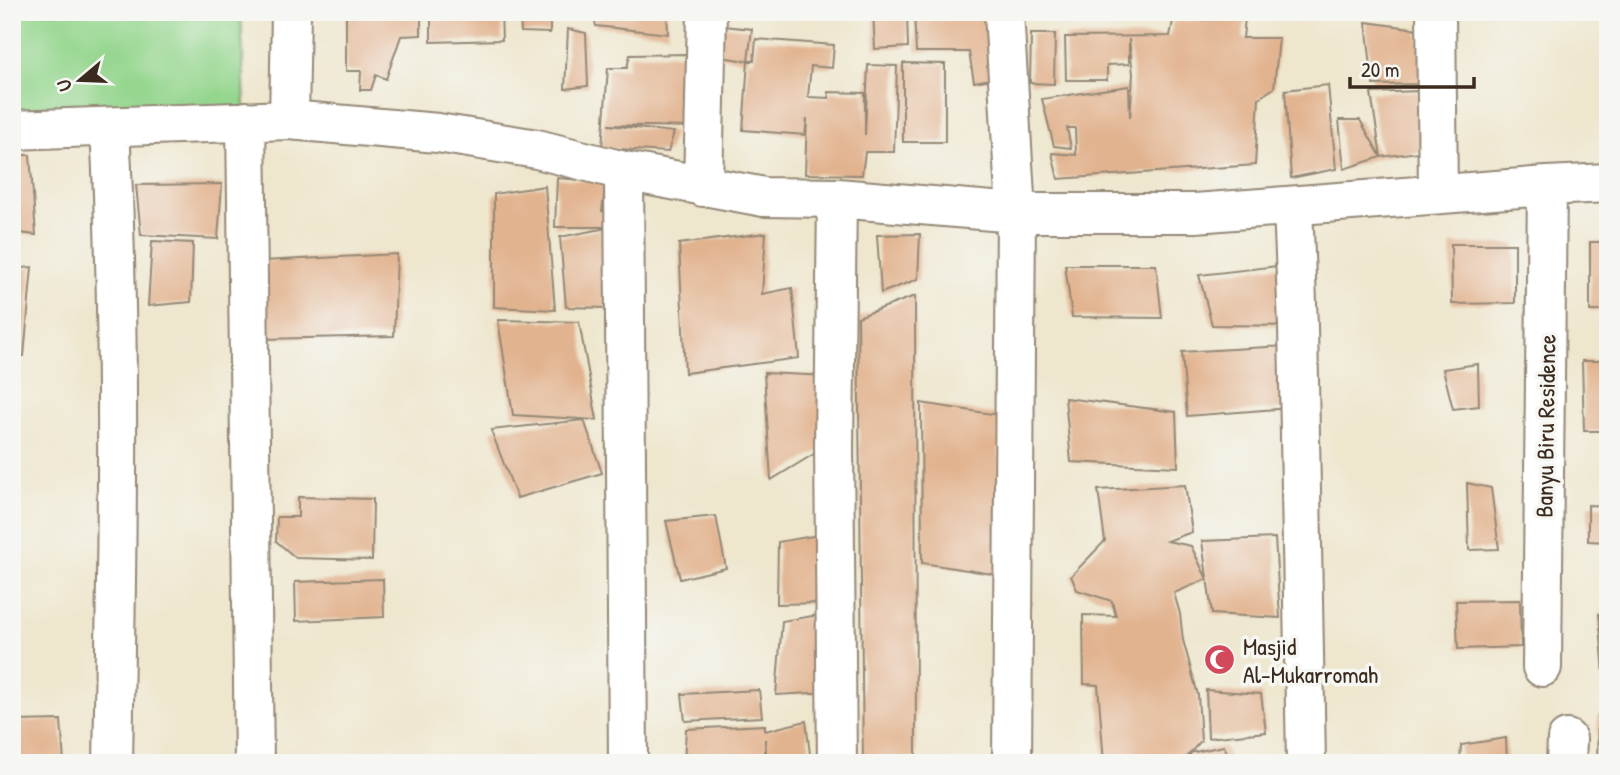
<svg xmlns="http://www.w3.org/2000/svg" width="1620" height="775" viewBox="0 0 1620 775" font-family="'Patrick Hand',sans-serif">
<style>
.green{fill:#94d68e;stroke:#688056;stroke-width:2}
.building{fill:#e2b38f}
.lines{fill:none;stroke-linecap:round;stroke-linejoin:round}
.minor-casing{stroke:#948876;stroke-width:42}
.minor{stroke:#fff;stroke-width:38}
.labels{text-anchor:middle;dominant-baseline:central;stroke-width:7;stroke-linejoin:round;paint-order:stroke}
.street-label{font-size:24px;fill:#3b2a1e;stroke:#f6f6f2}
.poi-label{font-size:24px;fill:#3b2a1e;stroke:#f6f6f2;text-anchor:start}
</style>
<rect width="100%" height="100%" fill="#f6f6f2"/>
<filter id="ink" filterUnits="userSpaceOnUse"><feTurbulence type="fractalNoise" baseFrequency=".0143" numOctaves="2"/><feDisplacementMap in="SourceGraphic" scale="14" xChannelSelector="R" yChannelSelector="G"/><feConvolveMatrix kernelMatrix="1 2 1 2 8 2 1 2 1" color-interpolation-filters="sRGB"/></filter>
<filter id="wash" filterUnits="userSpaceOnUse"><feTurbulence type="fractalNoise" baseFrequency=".00686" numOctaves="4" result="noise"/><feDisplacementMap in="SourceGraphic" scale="28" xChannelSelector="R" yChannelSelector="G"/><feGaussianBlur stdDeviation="1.57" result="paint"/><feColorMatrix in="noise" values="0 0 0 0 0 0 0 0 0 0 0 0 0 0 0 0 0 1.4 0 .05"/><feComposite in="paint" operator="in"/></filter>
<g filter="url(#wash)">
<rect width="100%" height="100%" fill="#eee6cd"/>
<!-- green -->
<path class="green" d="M 12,12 L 241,12 L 245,108 L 12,110 Z"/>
<g id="blocks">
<!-- building -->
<path class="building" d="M 431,12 L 501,12 L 502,40 L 431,42 Z
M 520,12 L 550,12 L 550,33 L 521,32 Z
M 593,12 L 667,12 L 668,34 L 596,26 Z
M 873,12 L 907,12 L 908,47 L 875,49 Z
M 914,12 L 996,12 L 1003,77 L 974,82 L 969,52 L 916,52 Z
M 1245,12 L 1275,12 L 1275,17 L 1245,18 Z
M 346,13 L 421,14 L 421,35 L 401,36 L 386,79 L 376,75 L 371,90 L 360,90 L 361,71 L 346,71 Z
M 1245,18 L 1243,38 L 1279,38 L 1274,88 L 1259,98 L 1255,165 L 1058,179 L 1052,153 L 1076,155 L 1075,128 L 1067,128 L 1071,148 L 1054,146 L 1042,99 L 1129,86 L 1130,118 L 1133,74 L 1129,39 L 1129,64 L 1107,65 L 1107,80 L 1066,80 L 1065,37 L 1170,36 L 1173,21 Z
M 1366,22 L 1417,29 L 1426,84 L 1373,85 Z
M 723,26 L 752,29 L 748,61 L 720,57 Z
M 568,29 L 586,33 L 588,86 L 565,89 Z
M 1031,34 L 1055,34 L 1054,84 L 1030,83 Z
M 756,39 L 834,45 L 832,68 L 811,66 L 808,97 L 829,98 L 828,92 L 865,93 L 865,135 L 868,65 L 897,66 L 894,152 L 865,152 L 862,175 L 805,174 L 807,118 L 805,135 L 743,130 L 748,61 L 754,61 Z
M 688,54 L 688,127 L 608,125 L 674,132 L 668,152 L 602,148 L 608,68 L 627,68 L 630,55 Z
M 903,63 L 945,64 L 945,142 L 903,142 Z
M 1328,85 L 1336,169 L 1291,178 L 1285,90 Z
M 1418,91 L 1426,151 L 1381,157 L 1371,93 Z
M 1339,120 L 1360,120 L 1381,157 L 1344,169 Z
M 12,155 L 30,155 L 36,235 L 12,232 Z
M 557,178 L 606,182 L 602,211 L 611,215 L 612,227 L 607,308 L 566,307 L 560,237 L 612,227 L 555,227 Z
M 222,184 L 218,239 L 141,235 L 136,185 Z
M 545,186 L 555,310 L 494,307 L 494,194 Z
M 766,233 L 762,294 L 792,288 L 799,358 L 685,373 L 679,244 Z
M 920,234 L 918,279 L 881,293 L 877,235 Z
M 152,241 L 193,243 L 191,302 L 148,306 Z
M 1590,242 L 1608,242 L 1608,311 L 1590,311 Z
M 1451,244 L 1515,244 L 1515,303 L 1452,304 Z
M 397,254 L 394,336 L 263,339 L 263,261 Z
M 1065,265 L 1156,265 L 1162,318 L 1072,317 Z
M 1286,265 L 1295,326 L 1212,325 L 1199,275 Z
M 32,267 L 24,356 L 12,356 L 12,269 Z
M 915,296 L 916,763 L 863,763 L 858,317 Z
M 498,320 L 579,322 L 597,420 L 513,415 Z
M 1286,346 L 1290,408 L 1187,416 L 1182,352 Z
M 1582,361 L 1608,361 L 1608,431 L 1584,431 Z
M 1478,364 L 1479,406 L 1453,409 L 1443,369 Z
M 764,373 L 829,376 L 827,446 L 771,480 Z
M 1065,398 L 1176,412 L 1178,467 L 1071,462 Z
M 921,403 L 999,415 L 999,575 L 922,563 Z
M 584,420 L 602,473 L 517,498 L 491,430 Z
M 1467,483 L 1491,488 L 1499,549 L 1469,550 Z
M 1185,485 L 1192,532 L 1167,541 L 1191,546 L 1207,579 L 1174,593 L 1180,614 L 1183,640 L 1198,695 L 1201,741 L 1190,753 L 1224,746 L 1232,763 L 1192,763 L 1190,753 L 1183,763 L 1104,763 L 1098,685 L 1084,684 L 1083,615 L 1116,616 L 1112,601 L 1077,590 L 1071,576 L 1105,541 L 1098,490 Z
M 298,497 L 373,499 L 372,560 L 296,558 L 276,541 L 277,517 L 298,517 Z
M 1588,505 L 1608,506 L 1608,542 L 1588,541 Z
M 716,516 L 726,568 L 680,579 L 666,521 Z
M 825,534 L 825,603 L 777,604 L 778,542 Z
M 1275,538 L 1280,618 L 1212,614 L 1202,541 Z
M 383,579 L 384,617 L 296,621 L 295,582 Z
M 1520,600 L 1521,647 L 1458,649 L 1456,601 Z
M 1608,613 L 1608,674 L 1604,674 L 1599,614 Z
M 825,614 L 830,692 L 776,695 L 782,621 Z
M 759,690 L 762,717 L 685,721 L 682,694 Z
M 1206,690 L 1261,694 L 1266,732 L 1208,738 Z
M 1598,715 L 1608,716 L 1608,763 L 1597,763 Z
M 61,720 L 64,763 L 18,763 L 16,721 Z
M 806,721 L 811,763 L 767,763 L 765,739 L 765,763 L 684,763 L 686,729 L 765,725 L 765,731 Z
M 1506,738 L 1507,763 L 1460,763 L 1461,745 Z"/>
</g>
</g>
<g filter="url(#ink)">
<use href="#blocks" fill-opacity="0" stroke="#948876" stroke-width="2"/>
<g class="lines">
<defs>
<path id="minor" d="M 1004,12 L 1016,213 L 1012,763
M 1436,12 L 1438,194
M 289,120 L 291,12
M 246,121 L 254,763
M 110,127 C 121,339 117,551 113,763
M 12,130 L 289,120 L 438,133 L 537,149 L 624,171 L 764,197 L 837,198 L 1016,213 L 1195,213 L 1547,186 L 1608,183
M 624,171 L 628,763
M 703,187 L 707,12
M 837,198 L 834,447 L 837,763
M 1293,207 L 1298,326 L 1306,763
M 1542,667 L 1547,186
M 1566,763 L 1567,739"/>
</defs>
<!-- minor casing -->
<use href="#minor" class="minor-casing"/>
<!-- minor -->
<use href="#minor" class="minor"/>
</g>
</g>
<!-- icons -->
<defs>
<symbol id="mosque-disc" viewBox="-11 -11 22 22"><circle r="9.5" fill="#d1495b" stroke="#f6f6f2"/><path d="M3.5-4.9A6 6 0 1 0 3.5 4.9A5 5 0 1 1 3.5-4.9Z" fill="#fff"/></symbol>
</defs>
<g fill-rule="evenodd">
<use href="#mosque-disc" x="1202" y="642" width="35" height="35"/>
</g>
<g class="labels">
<!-- street labels -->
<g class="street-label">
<text transform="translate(1545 426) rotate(-89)">Banyu Biru Residence</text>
</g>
<!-- poi labels -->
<g class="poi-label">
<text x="1243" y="646">Masjid<tspan x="1243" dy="28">Al-Mukarromah</tspan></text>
</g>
</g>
<!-- margin -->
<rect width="1620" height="775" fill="none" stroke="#f6f6f2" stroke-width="42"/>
<!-- north arrow -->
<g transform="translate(80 80) rotate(251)" stroke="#f6f6f2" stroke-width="5" paint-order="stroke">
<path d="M0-5L12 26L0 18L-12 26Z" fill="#3b2a1e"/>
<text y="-10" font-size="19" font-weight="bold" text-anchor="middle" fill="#3b2a1e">U</text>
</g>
<!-- scale -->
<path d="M1350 77v10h124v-10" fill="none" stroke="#3b2a1e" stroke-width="3.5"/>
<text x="1361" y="77" font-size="21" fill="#3b2a1e" stroke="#f6f6f2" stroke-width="5" paint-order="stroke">20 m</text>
</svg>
